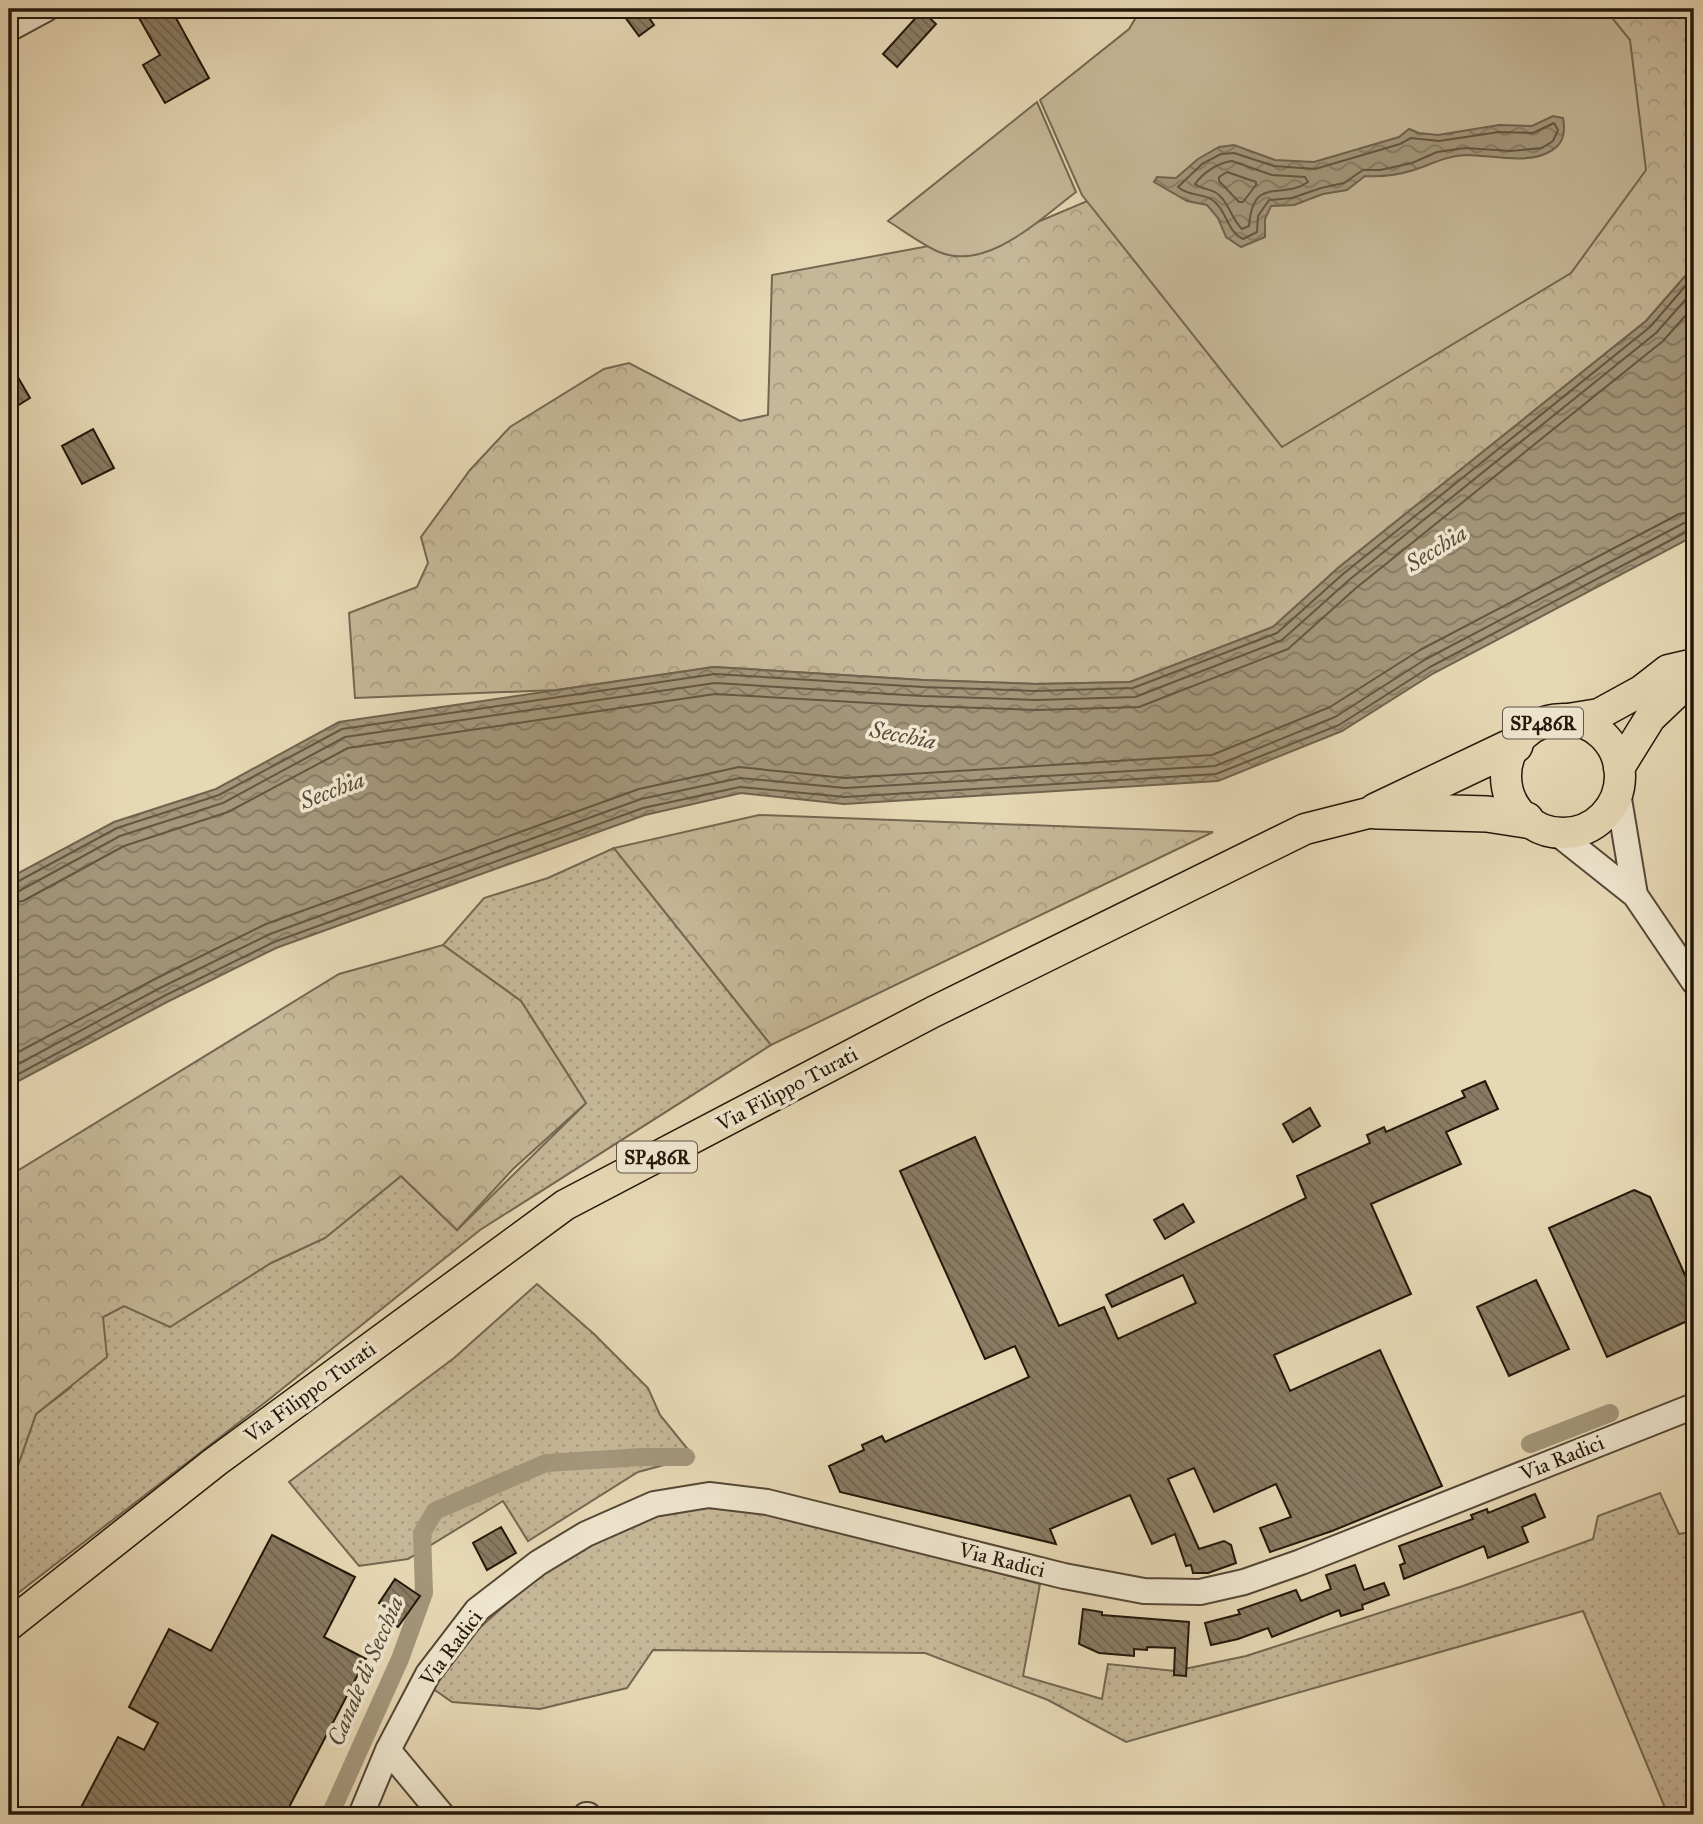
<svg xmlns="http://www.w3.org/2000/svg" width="1703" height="1824" viewBox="0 0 1703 1824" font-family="'IM FELL Great Primer',serif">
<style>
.grass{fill:url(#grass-dots);stroke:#746751;stroke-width:2}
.forest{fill:url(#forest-crowns);stroke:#746751;stroke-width:2}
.park{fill:#c6b798;stroke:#746751;stroke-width:2}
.water{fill:url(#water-waves);stroke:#70634e;stroke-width:2}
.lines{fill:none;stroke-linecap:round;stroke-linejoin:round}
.shore{stroke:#645642;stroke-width:2}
.canal{stroke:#a4967b;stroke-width:18}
.building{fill:url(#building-back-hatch);stroke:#23170a;stroke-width:2}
.minor-casing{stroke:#544735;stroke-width:28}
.major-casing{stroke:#23170a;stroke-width:33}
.highway-casing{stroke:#23170a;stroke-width:38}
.minor{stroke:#efe6cf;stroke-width:24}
.major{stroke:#e7d8b5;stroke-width:30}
.highway{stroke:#e7d8b5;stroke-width:35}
.labels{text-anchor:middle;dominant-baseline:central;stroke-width:7;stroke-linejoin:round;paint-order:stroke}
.shield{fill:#efe6cf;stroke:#605545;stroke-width:2}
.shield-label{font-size:19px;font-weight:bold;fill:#23170a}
.street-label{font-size:21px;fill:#23170a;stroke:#efe6cf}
.water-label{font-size:23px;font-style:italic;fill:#574a37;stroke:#efe6cf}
</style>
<defs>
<pattern id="grass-dots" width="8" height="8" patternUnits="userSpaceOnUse" patternTransform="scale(1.75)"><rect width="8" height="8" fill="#c6b798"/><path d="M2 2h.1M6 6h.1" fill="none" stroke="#aa9d82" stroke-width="1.8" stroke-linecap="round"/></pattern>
<pattern id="forest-crowns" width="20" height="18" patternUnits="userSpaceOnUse" patternTransform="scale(1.75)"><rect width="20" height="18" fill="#c6b798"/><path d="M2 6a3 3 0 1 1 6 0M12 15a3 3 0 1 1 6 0" fill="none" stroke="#aa9d82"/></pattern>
<pattern id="water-waves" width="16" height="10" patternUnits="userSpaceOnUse" patternTransform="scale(1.75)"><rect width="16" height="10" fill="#a4967b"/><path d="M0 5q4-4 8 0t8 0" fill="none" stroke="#857963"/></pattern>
<pattern id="building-back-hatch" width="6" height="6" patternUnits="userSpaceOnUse" patternTransform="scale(1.75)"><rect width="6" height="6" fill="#897b63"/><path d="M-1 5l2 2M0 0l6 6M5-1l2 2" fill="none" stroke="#706450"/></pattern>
</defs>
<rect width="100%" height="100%" fill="#e7d8b5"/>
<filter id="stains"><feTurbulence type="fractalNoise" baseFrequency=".00286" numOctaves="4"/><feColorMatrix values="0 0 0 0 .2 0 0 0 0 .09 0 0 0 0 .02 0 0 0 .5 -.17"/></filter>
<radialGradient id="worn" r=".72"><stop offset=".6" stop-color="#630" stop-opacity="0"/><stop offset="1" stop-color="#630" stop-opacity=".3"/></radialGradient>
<!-- grass -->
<path class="grass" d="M 614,848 L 771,1045 L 480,1230 L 267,1401 L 9,1600 L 9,1471 L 16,1471 L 36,1414 L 71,1387 L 103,1317 L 124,1306 L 271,1263 L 325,1238 L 401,1176 L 457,1230 L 586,1103 L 521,1001 L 443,945 L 484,898 L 548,878 Z
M 537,1284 L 594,1334 L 648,1388 L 660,1415 L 694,1457 L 638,1472 L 528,1541 L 503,1501 L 408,1559 L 359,1566 L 289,1482 L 454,1358 Z
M 1660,1493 L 1679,1534 L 1694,1531 L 1694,1815 L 1668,1815 L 1583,1611 L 1126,1742 L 1048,1700 L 925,1653 L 653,1650 L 627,1688 L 540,1709 L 452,1702 L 432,1688 L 475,1632 L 532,1581 L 590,1546 L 653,1516 L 705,1507 L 764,1512 L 1040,1584 L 1023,1676 L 1102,1699 L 1108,1664 L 1175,1671 L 1246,1656 L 1463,1586 L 1593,1539 L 1598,1516 Z"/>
<!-- forest -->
<path class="forest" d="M 1245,9 L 1694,9 L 1694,266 L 1646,321 L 1338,568 L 1273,627 L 1130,682 L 1037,684 L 923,680 L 714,667 L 556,690 L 355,698 L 349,613 L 417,587 L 428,563 L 421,537 L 470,470 L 510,427 L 604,369 L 629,363 L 740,421 L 768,415 L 772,275 L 1021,229 L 1128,184 Z
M 759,815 L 1213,832 L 771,1045 L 614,848 Z
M 443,945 L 521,1001 L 586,1103 L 513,1169 L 457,1230 L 401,1176 L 325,1238 L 271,1263 L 170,1327 L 124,1306 L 103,1317 L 107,1357 L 36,1414 L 16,1471 L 9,1471 L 9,1172 L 17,1171 L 339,974 Z"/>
<!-- park -->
<path class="park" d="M 1141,9 L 1605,9 L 1630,40 L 1646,170 L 1571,273 L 1282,447 L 1082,195 L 1040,100 L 1129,29 Z
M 1037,102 L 1076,192 C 1040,219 987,272 939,252 C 921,244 904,231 888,221 Z"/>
<!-- water -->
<path class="water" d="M 1553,116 L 1563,118 C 1566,134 1563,146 1547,153 C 1526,164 1489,155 1466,155 C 1446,156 1432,164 1414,170 C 1398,175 1382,177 1365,176 L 1347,190 L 1323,194 L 1294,205 L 1271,206 L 1265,219 L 1265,237 L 1241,247 L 1226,237 L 1218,218 L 1207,205 L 1187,201 L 1154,182 L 1157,177 L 1176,178 L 1198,159 L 1219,147 L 1234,145 L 1275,160 L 1314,162 L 1399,137 L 1409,129 L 1419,133 L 1438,135 L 1499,125 L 1532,126 Z
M 1694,266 L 1694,536 L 1434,673 L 1342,731 L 1218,781 L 844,804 L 741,793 L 645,815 L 276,948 L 167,1002 L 9,1086 L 9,878 L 114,822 L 216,789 L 339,722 L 714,667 L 923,680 L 1037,684 L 1130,682 L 1273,627 L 1338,568 L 1646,321 Z"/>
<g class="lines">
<!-- shore -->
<path class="shore" d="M 1554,123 L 1558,130 L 1553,141 L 1542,148 L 1511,151 L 1465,148 L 1437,152 L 1412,163 L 1380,170 L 1363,170 L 1344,183 L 1321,188 L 1292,198 L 1269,200 L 1258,216 L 1257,232 L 1243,239 C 1226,231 1227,209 1211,199 C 1200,193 1188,196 1178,187 L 1202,164 L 1221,154 L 1234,153 L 1274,166 L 1315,169 L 1400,144 L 1411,138 L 1439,141 L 1499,132 L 1533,133 Z
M 1232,161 L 1272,175 L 1305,177 L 1308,182 C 1282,201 1253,174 1249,226 L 1242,229 C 1233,221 1230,206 1220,196 C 1213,188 1202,190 1195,184 C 1203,173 1217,163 1232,161 Z
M 1227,172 L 1256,182 L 1256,185 L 1243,202 L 1239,202 L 1219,181 L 1219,177 Z
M 9,884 L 15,883 L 117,828 L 219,795 L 342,729 L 715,674 L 923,687 L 1036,691 L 1133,688 L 1277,633 L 1343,574 L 1650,327 L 1694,276
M 9,893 L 19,891 L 120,836 L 223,803 L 345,737 L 715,683 L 922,696 L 1036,700 L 1135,697 L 1282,640 L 1349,580 L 1656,333 L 1694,290
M 9,903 L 23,901 L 124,846 L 228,812 L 348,748 L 715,694 L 922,706 L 1036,710 L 1139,707 L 1288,649 L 1356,588 L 1663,341 L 1694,306
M 9,1057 L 155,979 L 266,924 L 639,789 L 739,767 L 845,778 L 1212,755 L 1330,707 L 1420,650 L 1679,514 L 1694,511
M 9,1069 L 160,988 L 270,934 L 641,799 L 740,778 L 845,788 L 1215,766 L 1335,717 L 1426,659 L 1684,523 L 1694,521
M 9,1079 L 164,996 L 274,942 L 643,808 L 740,787 L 845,797 L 1216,774 L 1339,725 L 1430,667 L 1688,531 L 1694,530"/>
<!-- canal -->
<path class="canal" d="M 1530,1444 L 1610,1413
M 330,1815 L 400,1659 L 424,1593 L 422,1533 L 435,1511 L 546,1463 L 642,1457 L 686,1457"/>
</g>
<!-- building -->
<path class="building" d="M 134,9 L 171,9 L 209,78 L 165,103 L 143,65 L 160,55 Z
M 619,9 L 643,9 L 654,25 L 639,36 Z
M 922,11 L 936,24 L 897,67 L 883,54 Z
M 9,362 L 30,398 L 9,411 Z
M 93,429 L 114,468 L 82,484 L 62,446 Z
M 1485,1081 L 1498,1109 L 1446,1132 L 1461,1164 L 1371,1204 L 1411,1294 L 1274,1355 L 1290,1391 L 1380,1350 L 1442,1486 L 1332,1531 L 1270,1552 L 1260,1528 L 1291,1517 L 1276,1484 L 1214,1512 L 1194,1468 L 1168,1479 L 1199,1549 L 1224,1541 L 1231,1545 L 1236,1563 L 1208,1573 L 1193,1573 L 1191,1565 L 1186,1566 L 1175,1534 L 1152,1544 L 1130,1495 L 1050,1529 L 1056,1544 L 840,1492 L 829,1466 L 864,1450 L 862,1445 L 882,1436 L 885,1442 L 1029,1377 L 1015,1346 L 985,1359 L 900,1171 L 975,1137 L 1059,1326 L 1104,1307 L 1118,1339 L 1196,1303 L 1183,1275 L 1112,1307 L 1106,1295 L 1306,1198 L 1297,1176 L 1370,1143 L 1367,1135 L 1384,1127 L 1386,1132 L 1465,1097 L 1462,1091 Z
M 1310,1108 L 1320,1126 L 1293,1142 L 1283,1124 Z
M 1634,1190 L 1650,1197 L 1694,1295 L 1694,1318 L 1607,1357 L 1549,1228 Z
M 1183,1204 L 1194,1222 L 1165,1239 L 1154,1220 Z
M 1536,1280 L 1569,1349 L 1509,1376 L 1477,1307 Z
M 1535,1494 L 1545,1517 L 1522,1527 L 1528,1542 L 1488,1558 L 1484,1546 L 1404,1579 L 1400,1565 L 1405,1563 L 1399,1546 L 1473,1519 L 1471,1515 L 1487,1509 L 1488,1513 Z
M 501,1527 L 516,1553 L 487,1570 L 473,1543 Z
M 272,1535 L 355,1577 L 324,1637 L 366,1659 L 285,1815 L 77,1815 L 118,1737 L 144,1750 L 158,1723 L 129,1707 L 169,1629 L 211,1651 Z
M 1355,1565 L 1364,1590 L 1384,1583 L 1389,1595 L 1362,1605 L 1363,1609 L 1341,1616 L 1339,1610 L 1272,1637 L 1268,1628 L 1238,1639 L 1211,1645 L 1205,1623 L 1240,1614 L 1238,1610 L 1296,1590 L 1301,1601 L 1331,1589 L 1326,1575 Z
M 395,1579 L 420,1596 L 398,1627 L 384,1618 L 390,1610 L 379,1603 Z
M 1083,1609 L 1102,1612 L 1102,1615 L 1189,1622 L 1186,1676 L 1174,1675 L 1175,1648 L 1147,1647 L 1147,1650 L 1134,1649 L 1134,1656 L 1099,1653 L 1079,1644 Z"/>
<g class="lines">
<defs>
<path id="minor" d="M 9,29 L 46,9
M 1618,793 L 1635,895
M 1557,833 L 1635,895 L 1694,982
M 388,1750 L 442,1815
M 361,1815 L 388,1750 L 428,1674 L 477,1610 L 538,1563 L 586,1534 L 654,1504 L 709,1495 L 767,1502 L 1064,1576 L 1144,1591 L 1200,1592 L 1244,1582 L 1301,1562 L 1694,1406
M 586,1815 L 588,1815"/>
<path id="major" d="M 1568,719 L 1599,714 L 1641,691 L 1668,670 L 1694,664
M1506 776a57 57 0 1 1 114 0a57 57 0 1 1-114 0Z
M 1619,768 L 1650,718 L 1694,676
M 9,1625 L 215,1462 L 565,1205 L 933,1012 L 1305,829 L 1376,811"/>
<path id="highway" d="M 1376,811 L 1515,745
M 1380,811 L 1487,814 L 1526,820"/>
</defs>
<!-- minor casing -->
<use href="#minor" class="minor-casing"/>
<!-- major casing -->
<use href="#major" class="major-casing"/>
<!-- highway casing -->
<use href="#highway" class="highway-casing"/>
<!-- minor -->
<use href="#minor" class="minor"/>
<!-- major -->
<use href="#major" class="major"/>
<!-- highway -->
<use href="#highway" class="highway"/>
</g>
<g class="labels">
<!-- shield labels -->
<g class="shield">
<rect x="1503" y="707.5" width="80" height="31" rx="5"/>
<rect x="617" y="1141.5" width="80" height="31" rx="5"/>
</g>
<g class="shield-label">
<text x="1543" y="723">SP486R</text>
<text x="657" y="1157">SP486R</text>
</g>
<!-- street labels -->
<g class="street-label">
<text transform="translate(787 1089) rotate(-28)">Via Filippo Turati</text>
<text transform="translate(310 1392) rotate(-36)">Via Filippo Turati</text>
<text transform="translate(1562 1458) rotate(-22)">Via Radici</text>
<text transform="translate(1002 1560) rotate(14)">Via Radici</text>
<text transform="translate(451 1648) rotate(-53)">Via Radici</text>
</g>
<!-- water labels -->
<g class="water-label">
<text transform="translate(1436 548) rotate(-32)">Secchia</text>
<text transform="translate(903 735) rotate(11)">Secchia</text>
<text transform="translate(332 790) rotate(-21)">Secchia</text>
<text transform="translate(365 1671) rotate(-67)">Canale di Secchia</text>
</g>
</g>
<!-- margin -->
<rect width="1703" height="1824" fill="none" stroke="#e7d8b5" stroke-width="35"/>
<rect x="10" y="10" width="1682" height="1803" fill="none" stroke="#23170a" stroke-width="3.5"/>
<rect x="18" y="18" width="1668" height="1789" fill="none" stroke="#23170a" stroke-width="2"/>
<rect width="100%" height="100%" filter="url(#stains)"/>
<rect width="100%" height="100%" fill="url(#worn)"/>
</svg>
